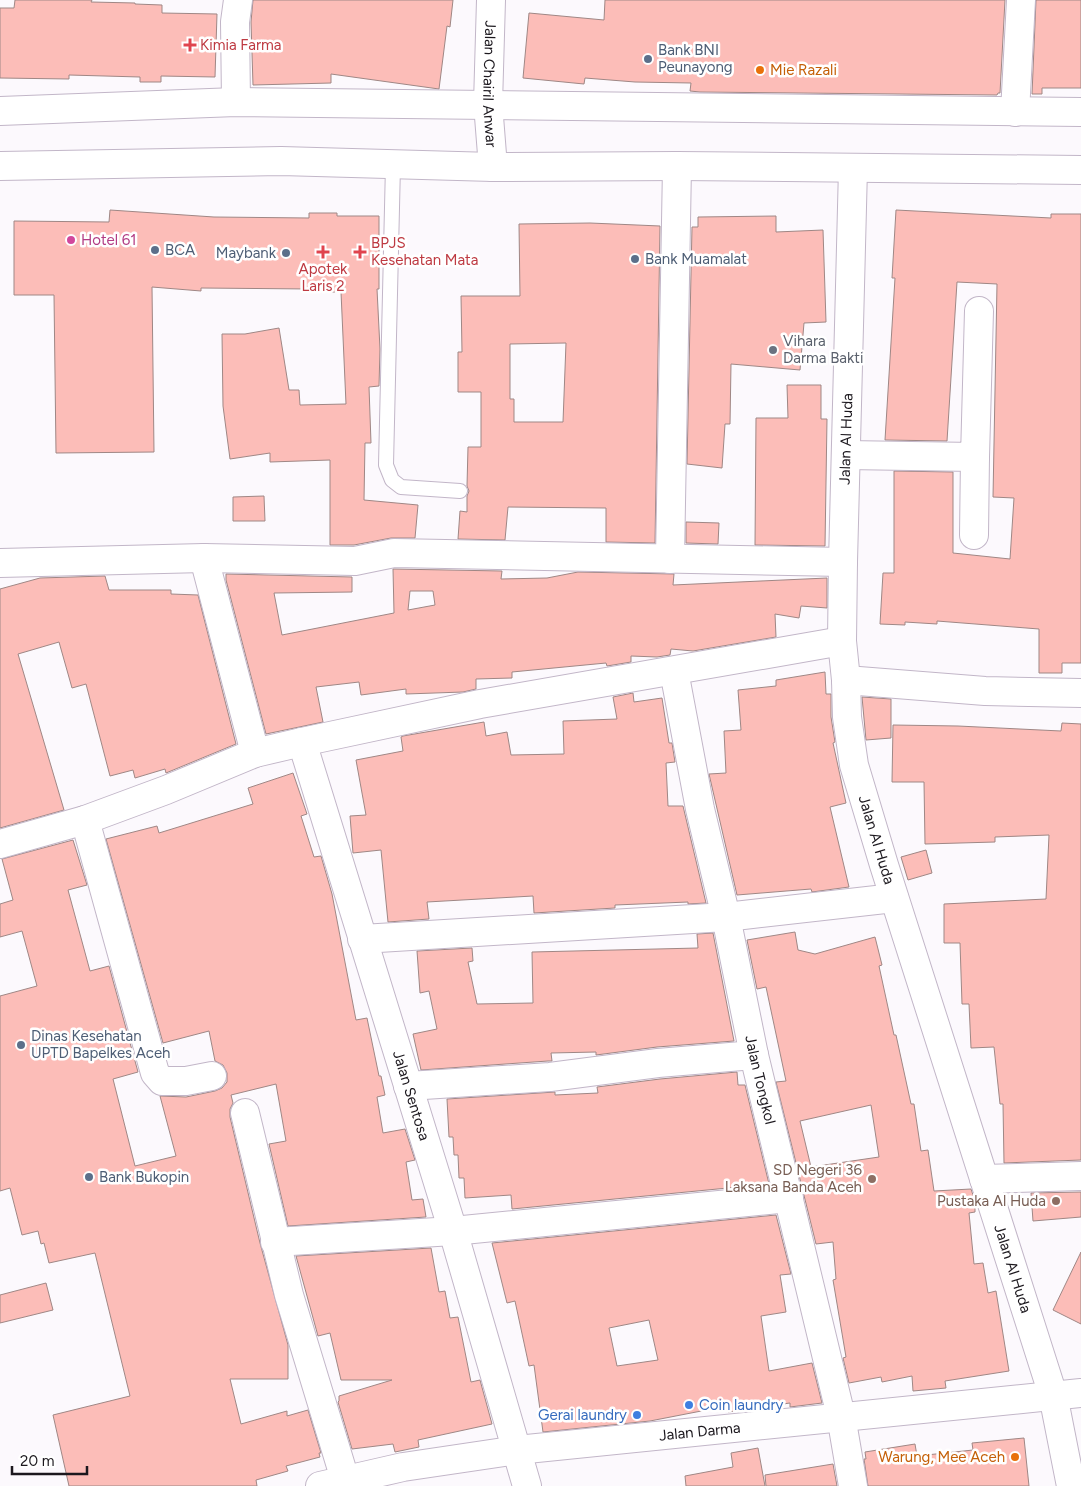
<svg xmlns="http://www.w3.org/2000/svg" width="1081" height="1486" viewBox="0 0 1081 1486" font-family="Figtree,sans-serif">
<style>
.building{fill:#fcbdb8;stroke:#9f8785;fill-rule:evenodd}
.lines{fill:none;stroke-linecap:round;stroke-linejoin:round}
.lane-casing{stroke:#c2b6c8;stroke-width:16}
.street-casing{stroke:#c2b6c8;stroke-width:30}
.secondary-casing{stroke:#c2b6c8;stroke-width:30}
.lane{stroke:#fff;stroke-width:14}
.street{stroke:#fff;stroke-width:28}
.secondary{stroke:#fff;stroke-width:28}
.health-dot{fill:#e0444e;stroke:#fff;stroke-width:2}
.service-dot{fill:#5c6f8a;stroke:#fff;stroke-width:2}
.food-dot{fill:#e8710a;stroke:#fff;stroke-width:2}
.hotel-dot{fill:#d1479c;stroke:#fff;stroke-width:2}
.worship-dot{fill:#6b7280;stroke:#fff;stroke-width:2}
.education-dot{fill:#8d6e63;stroke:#fff;stroke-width:2}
.shop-dot{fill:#3f7fe0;stroke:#fff;stroke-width:2}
.labels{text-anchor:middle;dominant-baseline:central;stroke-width:5;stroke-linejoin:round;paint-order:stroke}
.health-label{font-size:15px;fill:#be3a42;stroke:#fff;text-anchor:start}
.service-label{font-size:15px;fill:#4e5e75;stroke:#fff;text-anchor:start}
.food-label{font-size:15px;fill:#c56008;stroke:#fff;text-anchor:start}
.street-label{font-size:15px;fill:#1c181e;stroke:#fff}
.hotel-label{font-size:15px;fill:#b23c85;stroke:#fff;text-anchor:start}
.worship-label{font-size:15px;fill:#5b616d;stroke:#fff;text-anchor:start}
.education-label{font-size:15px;fill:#785e54;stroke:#fff;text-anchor:end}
.shop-label{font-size:15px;fill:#366cbe;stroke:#fff;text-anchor:start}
</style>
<rect width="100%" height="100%" fill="#fcf9fd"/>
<!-- building -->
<path class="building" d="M 15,0 L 92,0 L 91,2 L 135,3 L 135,4 L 162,5 L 162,13 L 217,14 L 215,77 L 161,76 L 161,82 L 140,82 L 140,77 L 69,75 L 69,79 L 0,78 L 0,8 L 14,8 Z
M 253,0 L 453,0 L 450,27 L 447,26 L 439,89 L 331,74 L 331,83 L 253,85 L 251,22 Z
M 605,0 L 1005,0 L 1000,93 L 998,93 L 997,95 L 700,92 L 690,91 L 691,83 L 635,82 L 585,78 L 584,84 L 523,78 L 529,13 L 604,20 Z
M 1036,0 L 1081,0 L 1081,88 L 1042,88 L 1042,94 L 1032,94 Z
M 110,210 L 214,217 L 309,218 L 309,213 L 337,213 L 337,216 L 379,216 L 379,289 L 377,289 L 380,349 L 379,386 L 369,387 L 371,443 L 365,443 L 364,500 L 418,505 L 415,538 L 391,538 L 354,545 L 330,545 L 330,460 L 270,462 L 270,453 L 230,459 L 223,406 L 222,334 L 245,334 L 279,328 L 289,390 L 299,390 L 300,405 L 346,404 L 341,292 L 309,292 L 309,289 L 201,288 L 201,291 L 152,287 L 154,452 L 56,453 L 54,295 L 14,295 L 14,221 L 109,222 Z
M 896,210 L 1051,218 L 1051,214 L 1081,214 L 1081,663 L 1062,663 L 1062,673 L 1039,673 L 1039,629 L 937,621 L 937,624 L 905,622 L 905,625 L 880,624 L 883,573 L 894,573 L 894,471 L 953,472 L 953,553 L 1010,559 L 1014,498 L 993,497 L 997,284 L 957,282 L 947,441 L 885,440 L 895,278 L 892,278 Z
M 776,216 L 776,232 L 823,230 L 826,322 L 804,323 L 800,370 L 731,364 L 730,424 L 725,424 L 722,468 L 687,464 L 692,227 L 698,227 L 698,217 Z
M 590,223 L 660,226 L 655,543 L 606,542 L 606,508 L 508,507 L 505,540 L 458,539 L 460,511 L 467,512 L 467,496 L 469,491 L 467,486 L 468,447 L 481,447 L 481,392 L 458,392 L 458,352 L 462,352 L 461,296 L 520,296 L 519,224 ZM 566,343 L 563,422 L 514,422 L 514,399 L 510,399 L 510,344 Z
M 787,385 L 821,385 L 821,419 L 827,419 L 825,546 L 755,545 L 756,418 L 788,418 Z
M 264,496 L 265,521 L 233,521 L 233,497 Z
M 686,522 L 719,523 L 718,544 L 686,543 Z
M 393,569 L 502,571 L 501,579 L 547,578 L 578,572 L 674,574 L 673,585 L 827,578 L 827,608 L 801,606 L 799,618 L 775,614 L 776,637 L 693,651 L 671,649 L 670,655 L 657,657 L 631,656 L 631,662 L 607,666 L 606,663 L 512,672 L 512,678 L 476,679 L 476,689 L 463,692 L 406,694 L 406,689 L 361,695 L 359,682 L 316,687 L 323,722 L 266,734 L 226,580 L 226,574 L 352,577 L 352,592 L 274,593 L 282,635 L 394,613 ZM 410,591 L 433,591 L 435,605 L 408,610 Z
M 105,576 L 109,590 L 171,590 L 171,594 L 198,595 L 236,744 L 166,773 L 165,769 L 135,778 L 133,770 L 110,776 L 86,684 L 72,688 L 59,642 L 18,654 L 64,810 L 0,828 L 0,589 L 40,578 Z
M 825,672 L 826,694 L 831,694 L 831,717 L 835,742 L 833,743 L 846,803 L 830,807 L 849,887 L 812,892 L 811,889 L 737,895 L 709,774 L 726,773 L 724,731 L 741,730 L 738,690 L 776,686 L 776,680 Z
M 633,693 L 634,702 L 662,698 L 669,743 L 672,743 L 675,762 L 666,763 L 668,806 L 683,806 L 706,903 L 688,904 L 688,902 L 615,905 L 615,908 L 534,913 L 533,896 L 427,902 L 429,919 L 388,922 L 381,850 L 353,853 L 350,816 L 366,815 L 356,760 L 403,751 L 401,737 L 403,736 L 484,722 L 486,736 L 507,732 L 511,755 L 564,754 L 563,721 L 617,719 L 613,697 Z
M 862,697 L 891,699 L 891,738 L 866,740 Z
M 1062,723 L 1081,724 L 1081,1160 L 1004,1163 L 1003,1104 L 1000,1104 L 994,1047 L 971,1048 L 969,1004 L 962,1004 L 960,943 L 944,943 L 944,904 L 1046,899 L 1049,835 L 995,837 L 995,842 L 925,844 L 924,782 L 892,782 L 893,725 L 958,726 L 1061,731 Z
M 293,773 L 307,814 L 301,816 L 314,857 L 321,856 L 332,894 L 356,1020 L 367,1018 L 379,1076 L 381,1076 L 385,1095 L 377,1097 L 383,1133 L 405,1129 L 415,1160 L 406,1162 L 412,1200 L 423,1199 L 426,1217 L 288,1226 L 269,1144 L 286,1141 L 276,1084 L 231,1095 L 233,1103 L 230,1109 L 230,1117 L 260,1243 L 288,1345 L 288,1379 L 230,1379 L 241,1424 L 287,1411 L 287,1416 L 308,1410 L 321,1453 L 319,1453 L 320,1457 L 286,1466 L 288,1471 L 256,1480 L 257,1486 L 69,1486 L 53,1415 L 130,1396 L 95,1253 L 49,1263 L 44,1243 L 41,1244 L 38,1231 L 22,1235 L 10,1188 L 0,1191 L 0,996 L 37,986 L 22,931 L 0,937 L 0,904 L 13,900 L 2,859 L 73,840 L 87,885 L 68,890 L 90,971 L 109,966 L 138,1072 L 113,1079 L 135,1166 L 176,1156 L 160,1096 L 186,1097 L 215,1091 L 222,1088 L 227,1082 L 227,1073 L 223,1065 L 215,1061 L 209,1031 L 163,1043 L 106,839 L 157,826 L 159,833 L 253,804 L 248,788 Z
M 926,850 L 932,873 L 908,880 L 901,857 Z
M 795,932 L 798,950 L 815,954 L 875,937 L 882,965 L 879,966 L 894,1035 L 896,1035 L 911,1104 L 914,1104 L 921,1151 L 928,1150 L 934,1191 L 971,1189 L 975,1201 L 975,1212 L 969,1213 L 974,1264 L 983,1263 L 988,1293 L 996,1291 L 1009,1371 L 945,1381 L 946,1388 L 913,1391 L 912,1376 L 882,1382 L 881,1377 L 849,1383 L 843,1358 L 846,1357 L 833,1280 L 836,1279 L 833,1242 L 816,1244 L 776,1082 L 786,1081 L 766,987 L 757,989 L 747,940 ZM 871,1105 L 879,1157 L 811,1167 L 800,1121 Z
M 713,933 L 734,1041 L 657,1047 L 596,1055 L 596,1052 L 551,1053 L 552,1061 L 548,1061 L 421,1070 L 413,1034 L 437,1029 L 429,991 L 420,993 L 417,951 L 472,948 L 473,961 L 468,962 L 477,1004 L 533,1003 L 532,952 L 698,948 L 697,934 Z
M 737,1072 L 738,1085 L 745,1085 L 769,1184 L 512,1209 L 511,1195 L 465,1198 L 464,1178 L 459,1178 L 458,1155 L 454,1155 L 453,1137 L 449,1137 L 447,1099 L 555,1092 L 555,1095 L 598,1093 L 597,1087 L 660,1079 Z
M 1081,1192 L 1081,1217 L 1033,1221 L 1031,1193 Z
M 776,1215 L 791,1274 L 780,1275 L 786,1312 L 761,1316 L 769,1371 L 812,1363 L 822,1403 L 790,1407 L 790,1403 L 728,1412 L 727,1406 L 650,1421 L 543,1432 L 534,1365 L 529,1366 L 515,1301 L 507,1303 L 492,1243 ZM 649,1320 L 658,1360 L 617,1366 L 609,1328 Z
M 431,1248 L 439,1292 L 445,1291 L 450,1318 L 458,1317 L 471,1382 L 480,1380 L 492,1424 L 418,1440 L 419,1447 L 395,1452 L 393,1444 L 352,1449 L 338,1402 L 339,1401 L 339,1396 L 392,1380 L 341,1380 L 330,1333 L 318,1336 L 296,1256 Z
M 1081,1252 L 1081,1324 L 1053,1310 Z
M 46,1283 L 53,1310 L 0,1323 L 0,1295 Z
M 1024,1438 L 1029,1486 L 868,1486 L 864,1459 L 866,1459 L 865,1452 L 915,1444 L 917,1456 L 973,1450 L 972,1443 Z
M 758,1448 L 765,1486 L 686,1486 L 685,1476 L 733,1467 L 731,1453 Z
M 833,1464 L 837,1486 L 766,1486 L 765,1475 Z"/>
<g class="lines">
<defs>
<path id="lane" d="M 393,165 L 386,465 L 392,480 L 401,487 L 460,491"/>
<g id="street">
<path id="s1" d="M 491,0 L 488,104 L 493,167"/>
<path d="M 236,102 L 235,22 L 238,0"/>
<path d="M 1015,112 L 1021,0"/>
<path id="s2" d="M 853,168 L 843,562 L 842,641 L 846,680 L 847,717 L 854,765 L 884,865 L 1053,1395 L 1071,1486"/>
<path d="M 846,455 L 975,457 L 979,311"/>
<path d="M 974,535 L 975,457"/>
<path d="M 204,558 L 255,753"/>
<path d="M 670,559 L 677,166"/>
<path d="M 0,563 L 204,558 L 355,561 L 394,553 L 843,562"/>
<path id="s3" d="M 674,671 L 700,809 L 726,917 L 754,1055 L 841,1416 L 853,1486"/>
<path d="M 846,680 L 985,691 L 1081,693"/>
<path id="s4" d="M 302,742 L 453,1231 L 527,1486"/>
<path d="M 85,820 L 155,1073 L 162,1081 L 186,1081 L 212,1076"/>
<path d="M 0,844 L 85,820 L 166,790 L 255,753 L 302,742 L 480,704 L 842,641"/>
<path d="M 362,939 L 726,917 L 894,898"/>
<path d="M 408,1086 L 550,1077 L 658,1063 L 754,1055"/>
<path d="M 245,1113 L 289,1295 L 347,1486"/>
<path d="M 984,1179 L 1081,1176"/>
<path d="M 275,1242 L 453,1231 L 789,1198"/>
<path id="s5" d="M 320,1486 L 403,1467 L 517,1450 L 1081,1393"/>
</g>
<path id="secondary" d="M 0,111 L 236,102 L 1081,112
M 0,166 L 281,161 L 493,167 L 677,166 L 1081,170"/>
</defs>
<!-- lane casing -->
<use href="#lane" class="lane-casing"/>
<!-- street casing -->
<use href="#street" class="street-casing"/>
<!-- secondary casing -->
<use href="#secondary" class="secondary-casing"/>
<!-- lane -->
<use href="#lane" class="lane"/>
<!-- street -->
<use href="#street" class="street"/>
<!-- secondary -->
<use href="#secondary" class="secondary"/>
</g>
<!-- markers -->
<g class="health-dot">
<path d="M187.5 37.5h5v5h5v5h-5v5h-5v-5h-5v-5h5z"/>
<path d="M320.5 244.5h5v5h5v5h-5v5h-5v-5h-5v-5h5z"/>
<path d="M357.5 244.5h5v5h5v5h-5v5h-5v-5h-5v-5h5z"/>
</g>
<g class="service-dot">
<circle cx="648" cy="59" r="5"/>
<circle cx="155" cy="250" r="5"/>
<circle cx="286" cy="253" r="5"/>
<circle cx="635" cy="259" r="5"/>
<circle cx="21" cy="1045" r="5"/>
<circle cx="89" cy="1177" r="5"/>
</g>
<g class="food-dot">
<circle cx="760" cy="70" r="5"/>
<circle cx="1015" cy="1457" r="5"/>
</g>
<circle class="hotel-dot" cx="71" cy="240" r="5"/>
<circle class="worship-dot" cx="773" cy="350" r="5"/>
<g class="education-dot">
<circle cx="872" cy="1179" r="5"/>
<circle cx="1056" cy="1201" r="5"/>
</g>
<g class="shop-dot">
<circle cx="689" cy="1405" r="5"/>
<circle cx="637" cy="1415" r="5"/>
</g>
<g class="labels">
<!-- health labels -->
<g class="health-label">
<text x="200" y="45">Kimia Farma</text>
<text x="371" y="243">BPJS<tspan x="371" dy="17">Kesehatan Mata</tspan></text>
<text x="323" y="269" text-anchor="middle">Apotek<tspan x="323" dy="17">Laris 2</tspan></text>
</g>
<!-- service labels -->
<g class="service-label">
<text x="658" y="50">Bank BNI<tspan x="658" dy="17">Peunayong</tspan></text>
<text x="165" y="250">BCA</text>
<text x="276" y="253" text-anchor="end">Maybank</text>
<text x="645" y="259">Bank Muamalat</text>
<text x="31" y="1036">Dinas Kesehatan<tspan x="31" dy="17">UPTD Bapelkes Aceh</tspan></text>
<text x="99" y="1177">Bank Bukopin</text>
</g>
<!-- food labels -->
<g class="food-label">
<text x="770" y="70">Mie Razali</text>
<text x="1005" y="1457" text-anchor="end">Warung, Mee Aceh</text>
</g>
<!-- street labels -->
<g class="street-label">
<text stroke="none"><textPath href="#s1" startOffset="84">Jalan Chairil Anwar</textPath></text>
<text transform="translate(846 439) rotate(-88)">Jalan Al Huda</text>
<text stroke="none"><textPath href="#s2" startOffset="676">Jalan Al Huda</textPath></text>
<text stroke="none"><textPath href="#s3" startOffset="418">Jalan Tongkol</textPath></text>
<text stroke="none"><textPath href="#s4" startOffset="370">Jalan Sentosa</textPath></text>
<text stroke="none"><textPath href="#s2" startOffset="1126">Jalan Al Huda</textPath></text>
<text stroke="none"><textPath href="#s5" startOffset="384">Jalan Darma</textPath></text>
</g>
<!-- hotel labels -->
<g class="hotel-label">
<text x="81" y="240">Hotel 61</text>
</g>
<!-- worship labels -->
<g class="worship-label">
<text x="783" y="341">Vihara<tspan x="783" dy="17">Darma Bakti</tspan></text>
</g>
<!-- education labels -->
<g class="education-label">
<text x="862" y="1170">SD Negeri 36<tspan x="862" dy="17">Laksana Banda Aceh</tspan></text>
<text x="1046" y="1201">Pustaka Al Huda</text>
</g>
<!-- shop labels -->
<g class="shop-label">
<text x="699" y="1405">Coin laundry</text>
<text x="627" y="1415" text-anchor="end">Gerai laundry</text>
</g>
</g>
<!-- scale -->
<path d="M12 1466v8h75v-8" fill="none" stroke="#1c181e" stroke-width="2.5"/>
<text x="20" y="1466" font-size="15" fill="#1c181e" stroke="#ffffff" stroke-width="4" paint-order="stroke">20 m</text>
</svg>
